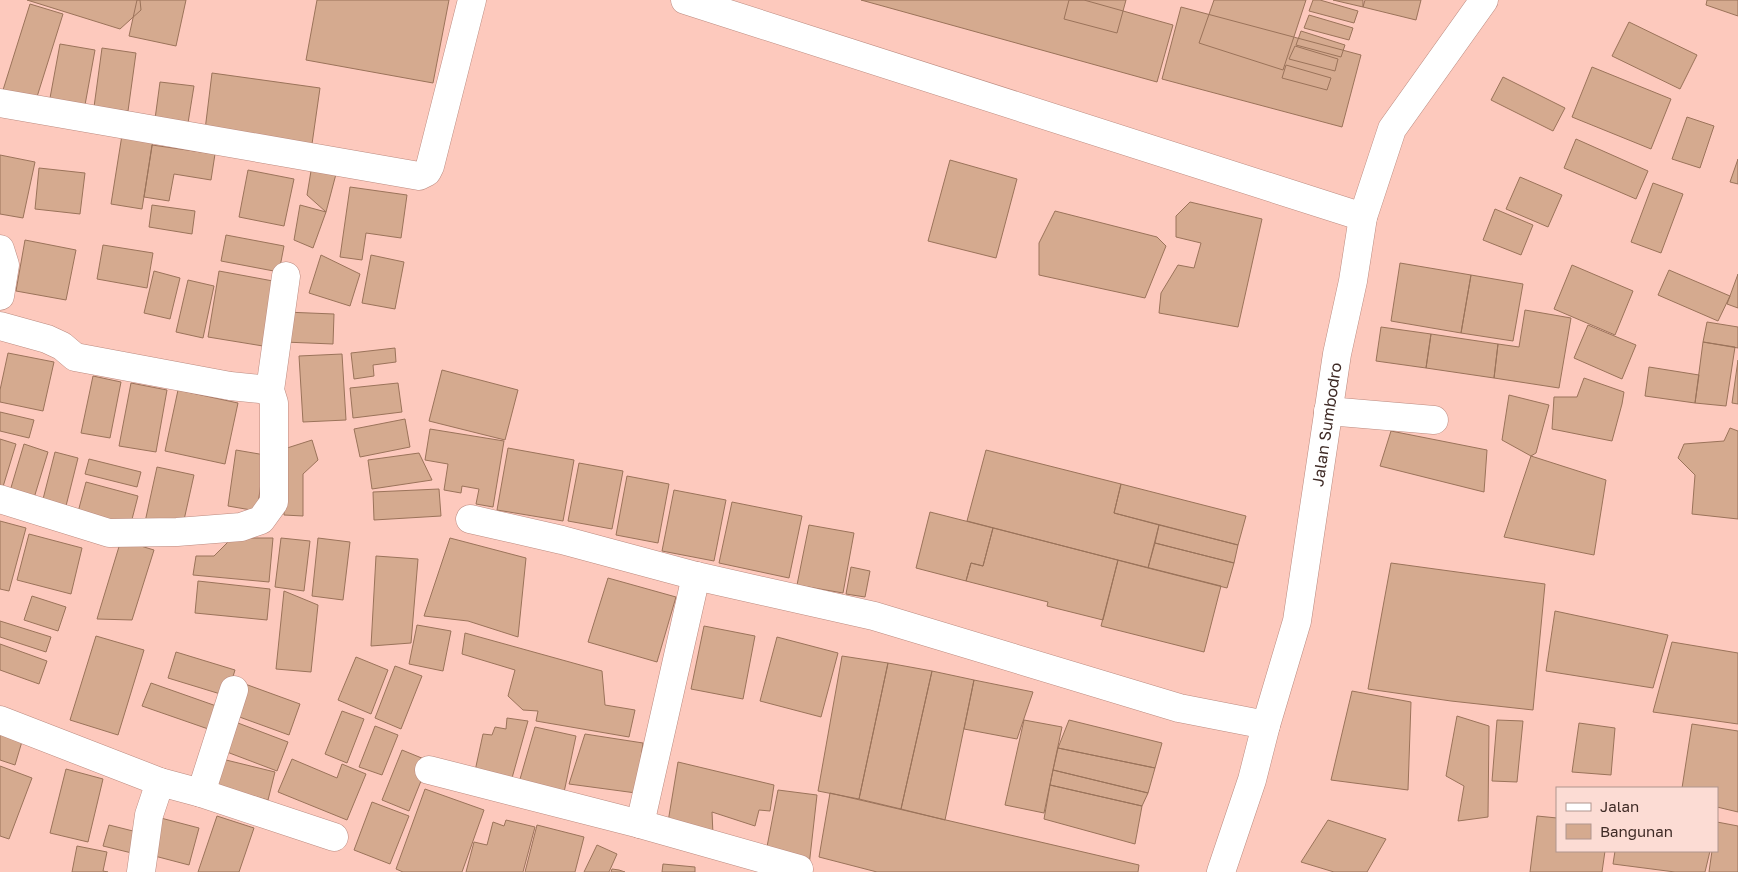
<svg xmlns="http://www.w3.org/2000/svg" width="1738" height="872" viewBox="0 0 1738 872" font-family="'Golos Text',sans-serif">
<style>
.building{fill:#d5aa8f;stroke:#9b735a}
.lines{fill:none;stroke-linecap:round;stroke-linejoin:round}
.street-casing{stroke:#bb8a7f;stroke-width:29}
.street{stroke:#fff;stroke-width:28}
.labels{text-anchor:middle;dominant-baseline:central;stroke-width:4;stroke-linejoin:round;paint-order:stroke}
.street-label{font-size:16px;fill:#3f2b26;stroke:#fcdcd4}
</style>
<rect width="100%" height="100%" fill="#fdc9bd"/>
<!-- building -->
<path class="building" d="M 27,0 L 140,0 L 141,10 L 120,29 Z
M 137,0 L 186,0 L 176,46 L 129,36 Z
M 317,0 L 449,0 L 433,83 L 306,60 Z
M 861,0 L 1084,0 L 1173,25 L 1157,82 Z
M 1069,0 L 1126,0 L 1117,33 L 1064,19 Z
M 1214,0 L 1306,0 L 1283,70 L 1199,43 Z
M 1313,0 L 1320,0 L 1358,11 L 1354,23 L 1309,11 Z
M 1333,0 L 1363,0 L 1363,7 Z
M 1365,0 L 1421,0 L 1416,20 L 1363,7 Z
M 1707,0 L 1738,0 L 1738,16 L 1706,5 Z
M 30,4 L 63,14 L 36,100 L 3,90 Z
M 1181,7 L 1361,55 L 1342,127 L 1162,79 Z
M 1309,15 L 1353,28 L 1349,40 L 1304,28 Z
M 1629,22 L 1697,55 L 1680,89 L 1612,56 Z
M 1301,31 L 1345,45 L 1341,57 L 1296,45 Z
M 60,44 L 95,50 L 85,105 L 50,98 Z
M 1295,46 L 1338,59 L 1335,71 L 1289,59 Z
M 102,48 L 136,53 L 128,111 L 94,107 Z
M 1286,65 L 1331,78 L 1327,90 L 1282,78 Z
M 1592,67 L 1671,99 L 1651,149 L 1572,117 Z
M 212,73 L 320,88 L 312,144 L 205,130 Z
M 1503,77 L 1565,108 L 1553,131 L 1491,100 Z
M 160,82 L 194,86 L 188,123 L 155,119 Z
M 1687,117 L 1714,126 L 1700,168 L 1672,159 Z
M 122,135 L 153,140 L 142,209 L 111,204 Z
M 1576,139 L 1648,171 L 1636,199 L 1564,168 Z
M 152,145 L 215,154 L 211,180 L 174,174 L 169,201 L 144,197 Z
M 0,155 L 35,162 L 23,218 L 0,214 Z
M 1738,159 L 1738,184 L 1730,182 Z
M 950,160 L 1017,179 L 996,258 L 928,241 Z
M 39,168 L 85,173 L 80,214 L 35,209 Z
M 248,170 L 294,179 L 284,226 L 239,217 Z
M 311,171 L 336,174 L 326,212 L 307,195 Z
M 1520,177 L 1562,195 L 1548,227 L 1506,209 Z
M 1653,183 L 1683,194 L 1661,253 L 1631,242 Z
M 350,187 L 407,195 L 401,238 L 366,233 L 362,260 L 340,257 Z
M 1190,202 L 1262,219 L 1238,327 L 1159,313 L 1161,293 L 1178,265 L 1194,268 L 1201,243 L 1176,237 L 1176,216 Z
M 152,205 L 195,211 L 192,234 L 149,227 Z
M 300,205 L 326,212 L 313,248 L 294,240 Z
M 1495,209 L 1533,225 L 1521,255 L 1483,240 Z
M 1055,211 L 1157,237 L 1166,246 L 1145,298 L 1039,275 L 1039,243 Z
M 226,235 L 284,246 L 279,272 L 221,261 Z
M 25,240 L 76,250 L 66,300 L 16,291 Z
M 103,245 L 153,253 L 147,288 L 97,279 Z
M 321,255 L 360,274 L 350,306 L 309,293 Z
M 371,255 L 404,262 L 395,309 L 362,303 Z
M 1400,263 L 1471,275 L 1461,333 L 1391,321 Z
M 1572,265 L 1633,291 L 1615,335 L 1554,309 Z
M 1669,270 L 1730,296 L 1718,321 L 1658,295 Z
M 154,271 L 180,278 L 170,319 L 144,313 Z
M 219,271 L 273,281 L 263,346 L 208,337 Z
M 1738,274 L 1738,308 L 1727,304 Z
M 1471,275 L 1523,284 L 1513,341 L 1461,333 Z
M 188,280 L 214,286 L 203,338 L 176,332 Z
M 1525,310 L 1571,318 L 1559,388 L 1494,378 L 1498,344 L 1519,347 Z
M 285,312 L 334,314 L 333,344 L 284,342 Z
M 1707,322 L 1738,327 L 1738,348 L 1703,342 Z
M 1588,325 L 1636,345 L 1622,379 L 1574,358 Z
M 1381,327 L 1431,334 L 1426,368 L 1376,361 Z
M 1431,334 L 1498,344 L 1494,378 L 1426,368 Z
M 1703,342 L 1735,347 L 1726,406 L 1695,403 Z
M 395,348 L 396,362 L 373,365 L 374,376 L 354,379 L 351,353 Z
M 8,353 L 54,362 L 43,411 L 0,402 L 0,390 Z
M 342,354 L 346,420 L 303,422 L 299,356 Z
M 1738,360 L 1738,404 L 1732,403 Z
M 1649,367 L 1699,375 L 1695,403 L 1645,396 Z
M 442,370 L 518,390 L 505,440 L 429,421 Z
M 93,376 L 121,382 L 110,438 L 81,433 Z
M 1584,378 L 1624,392 L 1622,404 L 1612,441 L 1552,429 L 1554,397 L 1577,397 Z
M 131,383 L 167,390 L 156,452 L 119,446 Z
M 398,383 L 402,412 L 353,418 L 350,388 Z
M 178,390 L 238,403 L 225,464 L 165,451 Z
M 1509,395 L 1549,405 L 1536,453 L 1531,456 L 1502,440 Z
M 0,412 L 34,420 L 29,438 L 0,431 Z
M 405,419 L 410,447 L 360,457 L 354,429 Z
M 1730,428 L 1738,431 L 1738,519 L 1692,514 L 1695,475 L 1678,458 L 1684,444 L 1724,441 Z
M 430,429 L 504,441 L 493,507 L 476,504 L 479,489 L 462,486 L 461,493 L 444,490 L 448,464 L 425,460 Z
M 1391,431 L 1487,450 L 1484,492 L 1380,466 Z
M 0,439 L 16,444 L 2,490 L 0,490 Z
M 312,440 L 318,460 L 303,474 L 303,516 L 284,515 L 284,449 Z
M 24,444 L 48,452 L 34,498 L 10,491 Z
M 508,448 L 574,460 L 563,521 L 497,510 Z
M 236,450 L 265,455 L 257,511 L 228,506 Z
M 986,450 L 1121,484 L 1114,513 L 1159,525 L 1148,568 L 967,521 Z
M 55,452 L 78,458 L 65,510 L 42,503 Z
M 419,453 L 432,480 L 372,489 L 368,460 Z
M 1531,456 L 1606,480 L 1594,555 L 1504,537 Z
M 89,459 L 141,472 L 137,487 L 85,474 Z
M 579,463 L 623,471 L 612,529 L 568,521 Z
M 157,467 L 194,475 L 184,520 L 145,522 Z
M 627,476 L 669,484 L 658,543 L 616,535 Z
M 86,482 L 138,496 L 130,527 L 78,512 Z
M 1121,484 L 1246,516 L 1238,545 L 1114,513 Z
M 439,489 L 441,516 L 374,520 L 373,492 Z
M 674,490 L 726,500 L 714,561 L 662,551 Z
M 732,502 L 802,516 L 789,578 L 719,563 Z
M 930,512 L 993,528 L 983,566 L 971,563 L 966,581 L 916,568 Z
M 0,521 L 26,528 L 9,591 L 0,589 Z
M 809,525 L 854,533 L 843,593 L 797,585 Z
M 1159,525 L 1238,545 L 1234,563 L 1155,543 Z
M 993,528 L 1118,560 L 1103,620 L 1047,606 L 1048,602 L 966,581 L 971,563 L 983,566 Z
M 29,534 L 82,548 L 71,594 L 17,580 Z
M 232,538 L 273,538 L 269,582 L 193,575 L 196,556 L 214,556 Z
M 281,538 L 310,541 L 304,591 L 275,587 Z
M 318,538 L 350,542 L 343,600 L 312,596 Z
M 450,538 L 526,558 L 518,637 L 468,621 L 424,616 Z
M 121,540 L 154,550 L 132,620 L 97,619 Z
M 1155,543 L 1234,563 L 1227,588 L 1148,568 Z
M 376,556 L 418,559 L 411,643 L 371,646 Z
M 1118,560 L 1221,586 L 1204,652 L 1101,626 Z
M 1391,563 L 1545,584 L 1533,710 L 1451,701 L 1368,689 Z
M 851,567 L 870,571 L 865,597 L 846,594 Z
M 608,578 L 676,597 L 657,662 L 588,642 Z
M 198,581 L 270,589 L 267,620 L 195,613 Z
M 284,591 L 318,605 L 311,672 L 276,669 Z
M 32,596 L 66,607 L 58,631 L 24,620 Z
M 1555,611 L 1668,635 L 1653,688 L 1546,671 Z
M 0,621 L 51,637 L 46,652 L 0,637 Z
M 417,625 L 451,631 L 443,671 L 409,664 Z
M 704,626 L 755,636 L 743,699 L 691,689 Z
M 465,633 L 602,671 L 605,705 L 635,710 L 629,737 L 536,721 L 538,711 L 523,710 L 508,696 L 515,670 L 462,654 Z
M 96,636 L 144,650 L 118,735 L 70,720 Z
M 777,637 L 838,653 L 821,717 L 760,701 Z
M 1672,642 L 1738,653 L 1738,724 L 1653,712 Z
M 0,644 L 47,661 L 39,684 L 0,670 Z
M 176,652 L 235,670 L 227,696 L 168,678 Z
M 842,656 L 888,663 L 859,799 L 818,791 Z
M 356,657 L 388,670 L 371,714 L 338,700 Z
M 888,663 L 932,671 L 901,809 L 859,799 Z
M 395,666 L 422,676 L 401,729 L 375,718 Z
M 932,671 L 974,680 L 945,820 L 901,809 Z
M 974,680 L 1033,692 L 1017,739 L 964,729 Z
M 151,683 L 222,708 L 214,731 L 142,706 Z
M 245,684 L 300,704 L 289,735 L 234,715 Z
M 1352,691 L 1411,702 L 1408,790 L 1331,780 Z
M 342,711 L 364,719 L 347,763 L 325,754 Z
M 0,712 L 29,718 L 15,765 L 0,760 Z
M 1457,716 L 1489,726 L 1488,817 L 1458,821 L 1464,786 L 1446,776 Z
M 507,718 L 528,721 L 512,778 L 475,771 L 483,734 L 492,735 L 495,727 L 506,729 Z
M 230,720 L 288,742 L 277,771 L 219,749 Z
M 1024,720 L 1062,727 L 1044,813 L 1005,805 Z
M 1069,720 L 1162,743 L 1155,768 L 1058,748 Z
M 1497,720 L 1523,721 L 1517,782 L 1492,781 Z
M 1579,723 L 1615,728 L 1611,775 L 1572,772 Z
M 1692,724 L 1738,731 L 1738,812 L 1717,807 L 1717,788 L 1682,788 Z
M 375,726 L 398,735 L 382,775 L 359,767 Z
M 535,727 L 576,736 L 563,797 L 518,786 Z
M 585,734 L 643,743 L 636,793 L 569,784 Z
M 1058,748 L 1155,768 L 1148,793 L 1053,770 Z
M 402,750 L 429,761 L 409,811 L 382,800 Z
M 222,759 L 275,772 L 268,800 L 216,786 Z
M 292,759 L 337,778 L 342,764 L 366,774 L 347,820 L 278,792 Z
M 678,762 L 774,785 L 770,811 L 759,810 L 755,826 L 712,812 L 713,835 L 668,822 Z
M 0,766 L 32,778 L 9,839 L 0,836 Z
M 66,769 L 103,779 L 88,842 L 50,833 Z
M 1053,770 L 1148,793 L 1142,806 L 1050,785 Z
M 1050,785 L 1142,806 L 1135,844 L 1044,819 Z
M 425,789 L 484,810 L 462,872 L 403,872 L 396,869 Z
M 778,790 L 817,795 L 809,866 L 765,857 Z
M 830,793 L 1139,865 L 1138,872 L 877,872 L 819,857 Z
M 372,802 L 409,816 L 390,864 L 354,850 Z
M 217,816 L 254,828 L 239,872 L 198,872 Z
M 1537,816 L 1557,818 L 1557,851 L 1605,851 L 1602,872 L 1530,872 Z
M 157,817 L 199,828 L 189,865 L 147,854 Z
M 506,820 L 535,827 L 523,872 L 466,872 L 474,842 L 487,845 L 493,822 L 504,826 Z
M 1328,820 L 1386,839 L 1367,872 L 1334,872 L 1301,862 Z
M 1717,822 L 1738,826 L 1738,872 L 1709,872 L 1712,851 L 1717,851 Z
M 109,825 L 145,834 L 140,855 L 103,846 Z
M 537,825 L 584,837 L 575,872 L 525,872 Z
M 597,845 L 617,854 L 609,872 L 584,872 Z
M 77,846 L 107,852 L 103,871 L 108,872 L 72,872 Z
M 1615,851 L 1710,851 L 1705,872 L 1675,872 L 1613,864 Z
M 663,864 L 695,867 L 695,872 L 662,872 Z
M 612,869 L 619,870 L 625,872 L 611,872 Z"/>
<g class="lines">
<defs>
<g id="street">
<path d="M 685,0 L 1363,217"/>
<path d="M 0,103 L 419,176 L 427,172 L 430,166 L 472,0"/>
<path d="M 0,249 L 5,265 L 0,296"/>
<path d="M 0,326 L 47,339 L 62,346 L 75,357 L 230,386 L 270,390"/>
<path d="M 1328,411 L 1434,420"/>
<path d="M 0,499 L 109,533 L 177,532 L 241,527 L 261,520 L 274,502 L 274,403 L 270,390 L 286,276"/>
<path d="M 470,519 L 562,540 L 696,576 L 874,616 L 1179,708 L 1266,725"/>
<path d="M 0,720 L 160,782 L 201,793 L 334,837"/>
<path d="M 429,770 L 640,824 L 799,869"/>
<path d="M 201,793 L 234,690"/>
<path d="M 640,824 L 696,576"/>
<path d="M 141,872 L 149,815 L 160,782"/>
<path id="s1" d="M 1221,872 L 1252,780 L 1266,725 L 1297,621 L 1337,354 L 1353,281 L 1363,217 L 1392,129 L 1484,0"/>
</g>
</defs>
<!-- street casing -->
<use href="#street" class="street-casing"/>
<!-- street -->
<use href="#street" class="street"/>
</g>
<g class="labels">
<!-- street labels -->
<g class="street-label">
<text stroke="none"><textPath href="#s1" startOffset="461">Jalan Sumbodro</textPath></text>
</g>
</g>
<!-- legend -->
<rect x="1556" y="787" width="162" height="65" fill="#fcdcd4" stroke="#b0958e"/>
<rect x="1566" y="803" width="25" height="8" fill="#ffffff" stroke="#b0958e"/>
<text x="1600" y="812" font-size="15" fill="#3f2b26">Jalan</text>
<rect x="1566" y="824" width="25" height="15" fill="#d5aa8f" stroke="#b0958e"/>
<text x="1600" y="837" font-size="15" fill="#3f2b26">Bangunan</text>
</svg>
